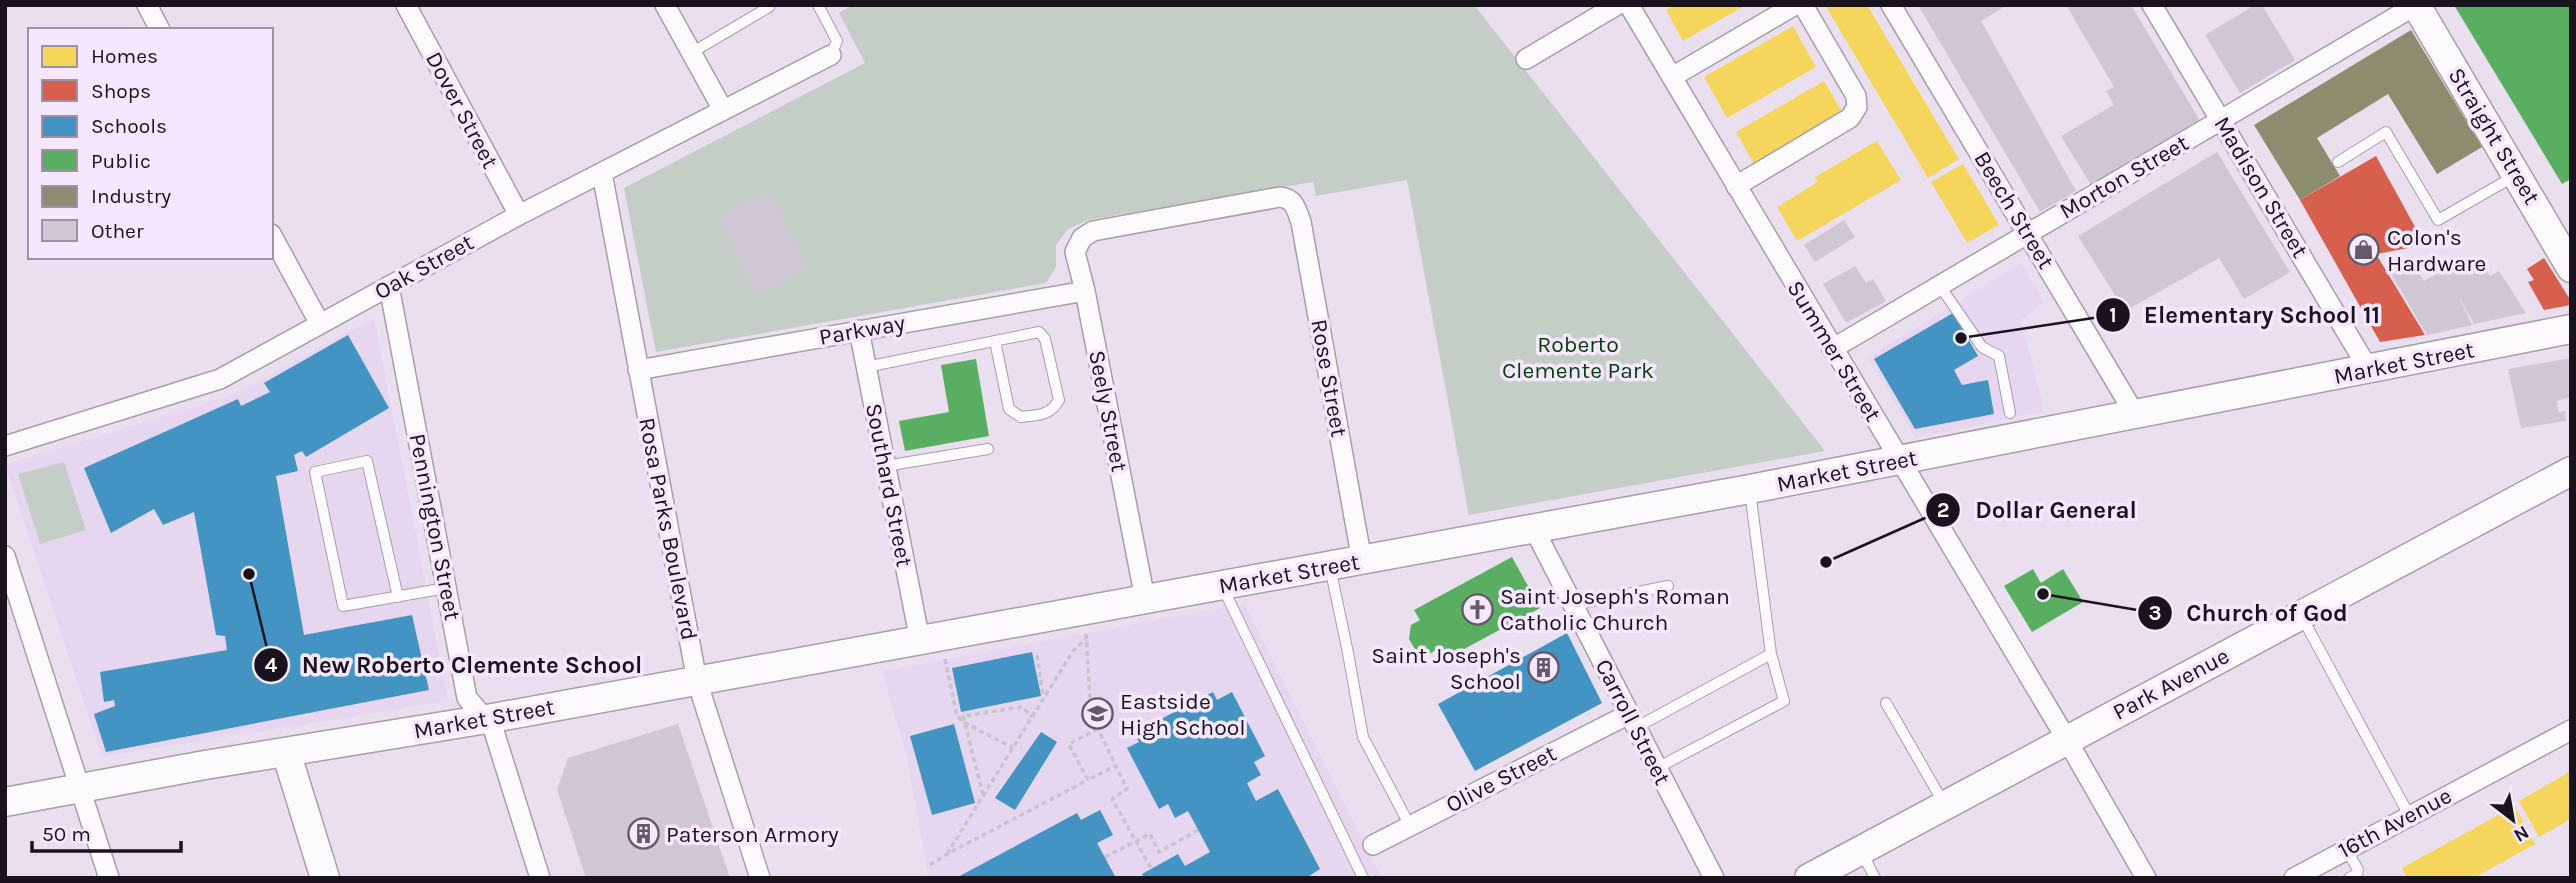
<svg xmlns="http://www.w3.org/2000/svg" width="2576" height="883" viewBox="0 0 2576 883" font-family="Karla,sans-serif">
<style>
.built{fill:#e6d6f0}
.green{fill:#c5cdc7}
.homes{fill:#f6d55c}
.shops{fill:#d6604d}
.schools{fill:#4393c3}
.public{fill:#5aae61}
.industry{fill:#8c8c6e}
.building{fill:#cfc7d3}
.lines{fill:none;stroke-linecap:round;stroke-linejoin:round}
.lane-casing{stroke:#a69faa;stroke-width:12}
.street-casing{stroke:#a69faa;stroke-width:22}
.secondary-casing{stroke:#a69faa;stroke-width:31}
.path{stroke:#c8c5ca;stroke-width:3.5;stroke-dasharray:5 3.5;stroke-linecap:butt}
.lane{stroke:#fcfafc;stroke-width:10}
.street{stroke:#fcfafc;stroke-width:19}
.secondary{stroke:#fcfafc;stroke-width:28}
.labels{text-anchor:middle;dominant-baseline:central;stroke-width:7;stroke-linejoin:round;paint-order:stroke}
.street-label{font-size:23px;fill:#19131d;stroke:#f5e8fe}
.poi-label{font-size:23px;fill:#19131d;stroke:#f5e8fe;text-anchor:start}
.park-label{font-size:23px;fill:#063d0a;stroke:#f5e8fe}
.leader{fill:none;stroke:#19131d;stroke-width:2.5}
.callout-dot{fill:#19131d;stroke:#f5e8fe;stroke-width:2.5}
.mark-label{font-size:21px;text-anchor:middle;font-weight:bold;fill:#fff}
.callout-label{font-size:24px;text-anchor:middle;font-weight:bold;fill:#19131d;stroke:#f5e8fe;stroke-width:7;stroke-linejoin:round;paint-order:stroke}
</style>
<rect width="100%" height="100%" fill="#e9dfee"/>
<!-- built -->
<path class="built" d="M 2021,263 L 2044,302 L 2021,320 L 2044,411 L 1915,438 L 1868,357 Z
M 374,318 L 448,701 L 102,757 L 5,465 L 232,395 Z
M 1245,604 L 1382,878 L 918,878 L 928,875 L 907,757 L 882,671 Z"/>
<!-- green -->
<path class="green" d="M 853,5 L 1474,5 L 1825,451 L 1469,515 L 1407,180 L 1316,196 L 1313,182 L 1088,220 L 1068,229 L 1056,245 L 1056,267 L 1046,283 L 656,352 L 624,188 L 865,63 L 839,13 Z
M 64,462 L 86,530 L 40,544 L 18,474 Z"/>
<!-- homes -->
<path class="homes" d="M 1674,5 L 1746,5 L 1683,41 L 1666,10 Z
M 1825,5 L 1867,5 L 1959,159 L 1928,178 Z
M 1793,26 L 1816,67 L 1727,118 L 1704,77 Z
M 1824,81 L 1842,112 L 1754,164 L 1736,132 Z
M 1877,141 L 1901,180 L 1797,241 L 1777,207 L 1818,182 L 1815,177 Z
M 1963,164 L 1999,225 L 1967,243 L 1931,182 Z
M 2571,771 L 2571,819 L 2539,837 L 2519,801 Z
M 2515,806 L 2535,844 L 2474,878 L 2407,878 L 2402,868 Z"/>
<!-- shops -->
<path class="shops" d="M 2376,156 L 2425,245 L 2376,254 L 2425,335 L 2380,342 L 2300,200 Z
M 2544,258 L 2571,301 L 2571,305 L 2544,310 L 2528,282 L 2534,280 L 2527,269 Z"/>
<!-- schools -->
<path class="schools" d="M 1953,313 L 1978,356 L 1954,370 L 1962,385 L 1988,380 L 1994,414 L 1915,429 L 1874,359 Z
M 348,335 L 389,408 L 306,457 L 302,451 L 294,455 L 298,471 L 276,476 L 304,635 L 412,615 L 429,690 L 106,752 L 94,714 L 115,706 L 114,700 L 104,702 L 100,672 L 227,650 L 225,636 L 216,635 L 194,512 L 163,525 L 154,509 L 111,533 L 84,468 L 238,399 L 241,406 L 270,392 L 264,383 Z
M 1567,633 L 1602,703 L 1475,771 L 1438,704 Z
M 1032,652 L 1041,696 L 961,712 L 952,668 Z
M 1213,692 L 1217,700 L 1232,692 L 1265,756 L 1254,762 L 1261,775 L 1247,783 L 1256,801 L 1278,789 L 1320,869 L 1306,878 L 1144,878 L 1142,874 L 1178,854 L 1185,866 L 1210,852 L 1188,811 L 1175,818 L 1168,804 L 1159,809 L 1127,748 L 1139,742 L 1134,733 Z
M 954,724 L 975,803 L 932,815 L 910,736 Z
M 1041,732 L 1057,742 L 1015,810 L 995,798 Z
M 1100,810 L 1113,835 L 1097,843 L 1116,878 L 956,878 L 1077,813 L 1081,820 Z"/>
<!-- public -->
<path class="public" d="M 2454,5 L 2571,5 L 2571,179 L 2562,184 Z
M 976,359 L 989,436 L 905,451 L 899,421 L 949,412 L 941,365 Z
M 1512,557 L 1540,608 L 1444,660 L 1438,649 L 1427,655 L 1416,651 L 1409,639 L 1411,625 L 1420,620 L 1414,610 Z
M 2033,569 L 2041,583 L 2063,569 L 2083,602 L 2032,632 L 2004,586 Z"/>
<!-- industry -->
<path class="industry" d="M 2411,30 L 2482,147 L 2437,174 L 2388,94 L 2317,138 L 2340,176 L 2300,200 L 2254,125 Z"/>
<!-- building -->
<path class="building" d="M 1918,5 L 2007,5 L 1981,21 L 2076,191 L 2040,212 Z
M 2066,5 L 2131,5 L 2200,121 L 2091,185 L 2061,136 L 2114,105 L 2106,91 L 2114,87 Z
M 2255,5 L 2262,5 L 2295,60 L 2240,93 L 2205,35 Z
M 2217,152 L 2290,272 L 2244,299 L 2219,258 L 2125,311 L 2078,236 Z
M 769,191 L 807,269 L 756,294 L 718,216 Z
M 1844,220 L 1855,237 L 1815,262 L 1804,245 Z
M 2408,256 L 2424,281 L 2466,258 L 2475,274 L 2485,270 L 2490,276 L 2499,271 L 2526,313 L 2474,324 L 2456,291 L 2472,325 L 2427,335 L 2388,269 Z
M 1855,266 L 1866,283 L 1873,279 L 1886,301 L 1846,323 L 1823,284 Z
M 2571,358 L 2571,397 L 2557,401 L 2558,412 L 2565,411 L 2566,421 L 2521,428 L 2508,369 Z
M 678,724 L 730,878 L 586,878 L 557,790 L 568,758 Z"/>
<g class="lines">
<defs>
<path id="lane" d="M 818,5 L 837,41 L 831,55
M 691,53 L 769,7
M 2338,162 L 2386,132 L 2438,220 L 2513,177
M 1940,286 L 1982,347 L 1999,356 L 2010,413
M 866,367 L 1039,332 L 1045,339 L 1059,400 C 1050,416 1037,415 1021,417 L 1009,409 L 995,341
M 885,466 L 988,449
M 1330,567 L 1348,653 L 1363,737 L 1410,826
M 1222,586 L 1363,878
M 398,597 L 367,461 L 315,472 L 343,606 L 446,588
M 1573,605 L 1668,586
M 2303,619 L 2409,815
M 1886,703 L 1943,802
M 1637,727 L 1771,654
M 1657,768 L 1784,701 L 1771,654 L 1750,491
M 2347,850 L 2358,870 L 2357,874 L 2349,878
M 1861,851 L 1875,878"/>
<path id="street" d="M 147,5 L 160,30
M 406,5 L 519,215
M 665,5 L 723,110
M 1629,5 L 2067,740 L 2146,878
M 1891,5 L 2136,416
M 2152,5 L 2369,370
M 1526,59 L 1617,5
M 1672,77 L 1795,5
M 602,173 L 697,681 L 760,878
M 1736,186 L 1850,118 L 1857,107 L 1856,96 L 1803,5
M 271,234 L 320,324
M 389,286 L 467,698 L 493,728 L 540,878
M 859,330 L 920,641
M 1832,349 L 2416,5
M 638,370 L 1085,291
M 5,446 L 220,379 L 519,215 L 831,55
M 1534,529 L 1714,878
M 5,556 L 109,878
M 1145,599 L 1085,291 L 1075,252 L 1082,238 L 1093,231 L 1280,197 C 1295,199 1296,209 1301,222 L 1362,561
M 1373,845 L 1629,714
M 2294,878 L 2571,730"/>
<path id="secondary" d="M 2416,5 L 2571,268
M 286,752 L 325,878
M 5,802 L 205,765 L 487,719 L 1750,489 L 2571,329
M 1809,878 L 2571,471"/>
</defs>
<!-- lane casing -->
<use href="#lane" class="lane-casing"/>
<!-- street casing -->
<use href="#street" class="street-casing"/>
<!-- secondary casing -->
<use href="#secondary" class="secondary-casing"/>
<!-- path -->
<path class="path" d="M 1086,634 L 1091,714 L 1127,789 L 1112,799 L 1151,868
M 1037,655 L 1043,697
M 945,659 L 957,716 L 965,723 L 1013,748
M 1098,729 L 1069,744 L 1088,780 L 1115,766
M 983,795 L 963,716 L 1022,707 L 1032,717
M 947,854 L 1073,651 L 1086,639
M 1105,857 L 1150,834 L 1159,852 L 1198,830
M 930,865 L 947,854 L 1088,780"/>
<!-- lane -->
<use href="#lane" class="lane"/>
<!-- street -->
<use href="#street" class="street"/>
<!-- secondary -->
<use href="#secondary" class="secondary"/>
</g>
<!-- icons -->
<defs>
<symbol id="shop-ring" viewBox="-11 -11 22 22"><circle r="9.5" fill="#f5e8fe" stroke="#625a66" stroke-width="1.5"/><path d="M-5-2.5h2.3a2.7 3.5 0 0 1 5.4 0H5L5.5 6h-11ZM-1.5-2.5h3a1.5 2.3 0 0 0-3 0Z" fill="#625a66"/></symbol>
<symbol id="church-ring" viewBox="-11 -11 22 22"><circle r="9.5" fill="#f5e8fe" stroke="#625a66" stroke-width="1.5"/><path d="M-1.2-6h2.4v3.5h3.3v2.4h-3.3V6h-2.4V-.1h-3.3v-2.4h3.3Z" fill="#625a66"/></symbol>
<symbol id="building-ring" viewBox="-11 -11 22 22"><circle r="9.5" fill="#f5e8fe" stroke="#625a66" stroke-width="1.5"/><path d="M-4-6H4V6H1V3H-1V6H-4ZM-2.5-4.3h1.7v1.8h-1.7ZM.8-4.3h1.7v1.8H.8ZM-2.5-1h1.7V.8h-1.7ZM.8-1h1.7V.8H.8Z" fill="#625a66"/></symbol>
<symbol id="school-ring" viewBox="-11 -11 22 22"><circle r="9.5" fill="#f5e8fe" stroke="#625a66" stroke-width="1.5"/><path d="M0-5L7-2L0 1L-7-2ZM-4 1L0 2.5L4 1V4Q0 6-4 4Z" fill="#625a66"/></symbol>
</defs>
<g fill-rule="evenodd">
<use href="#shop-ring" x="2346" y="232" width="35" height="35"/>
<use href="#church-ring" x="1460" y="592" width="35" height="35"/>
<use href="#building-ring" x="1526" y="650" width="35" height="35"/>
<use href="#school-ring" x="1080" y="696" width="35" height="35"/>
<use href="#building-ring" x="626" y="816" width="35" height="35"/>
</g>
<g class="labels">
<!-- street labels -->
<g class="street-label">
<text transform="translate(462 110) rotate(62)">Dover Street</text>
<text transform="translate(2494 136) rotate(59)">Straight Street</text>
<text transform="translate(2124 177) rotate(-30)">Morton Street</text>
<text transform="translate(2261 187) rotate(59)">Madison Street</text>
<text transform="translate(2014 210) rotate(59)">Beech Street</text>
<text transform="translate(424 267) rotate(-29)">Oak Street</text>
<text transform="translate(862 330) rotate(-10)">Parkway</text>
<text transform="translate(1834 351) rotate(59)">Summer Street</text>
<text transform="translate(2404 363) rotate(-11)">Market Street</text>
<text transform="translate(1329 378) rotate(80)">Rose Street</text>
<text transform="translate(1108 411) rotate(79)">Seely Street</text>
<text transform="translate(1847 471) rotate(-11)">Market Street</text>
<text transform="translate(889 485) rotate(79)">Southard Street</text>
<text transform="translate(435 527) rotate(79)">Pennington Street</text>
<text transform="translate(668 529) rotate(79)">Rosa Parks Boulevard</text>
<text transform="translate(1289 574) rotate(-10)">Market Street</text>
<text transform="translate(2171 684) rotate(-28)">Park Avenue</text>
<text transform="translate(484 719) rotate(-10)">Market Street</text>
<text transform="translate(1633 722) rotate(63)">Carroll Street</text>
<text transform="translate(1501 779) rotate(-27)">Olive Street</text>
<text transform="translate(2395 823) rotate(-28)">16th Avenue</text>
</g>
<!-- poi labels -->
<g class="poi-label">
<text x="2387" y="237">Colon's<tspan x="2387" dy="26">Hardware</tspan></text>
<text x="1500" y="596">Saint Joseph's Roman<tspan x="1500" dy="26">Catholic Church</tspan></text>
<text x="1521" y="655" text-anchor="end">Saint Joseph's<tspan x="1521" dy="26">School</tspan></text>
<text x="1120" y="701">Eastside<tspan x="1120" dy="26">High School</tspan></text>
<text x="666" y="834">Paterson Armory</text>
</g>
<!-- park labels -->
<g class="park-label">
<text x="1578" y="344">Roberto<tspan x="1578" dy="26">Clemente Park</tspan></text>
</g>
</g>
<!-- callouts -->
<path class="leader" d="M1961 338L2113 315M1826 562L1943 510M2043 594L2155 613M249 574L271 665"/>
<g class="callout-dot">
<circle cx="1961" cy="338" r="7"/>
<circle cx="1826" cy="562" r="7"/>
<circle cx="2043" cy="594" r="7"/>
<circle cx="249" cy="574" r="7"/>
<circle cx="2113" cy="315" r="18"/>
<circle cx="1943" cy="510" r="18"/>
<circle cx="2155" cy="613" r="18"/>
<circle cx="271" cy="665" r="18"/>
</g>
<g class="mark-label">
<text x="2113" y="322">1</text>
<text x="1943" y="517">2</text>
<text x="2155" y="620">3</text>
<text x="271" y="672">4</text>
</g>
<g class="callout-label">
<text x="2262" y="323">Elementary School 11</text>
<text x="2056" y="518">Dollar General</text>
<text x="2267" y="621">Church of God</text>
<text x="472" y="673">New Roberto Clemente School</text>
</g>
<!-- border -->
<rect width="2576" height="883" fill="none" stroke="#19131d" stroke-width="14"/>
<!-- legend -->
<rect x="28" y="28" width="245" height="231" fill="#f5e8fe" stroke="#9d93a4" stroke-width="2"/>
<rect x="42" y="46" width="35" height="21" fill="#f6d55c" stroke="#9d93a4" stroke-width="2"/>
<text x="91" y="63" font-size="21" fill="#19131d">Homes</text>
<rect x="42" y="80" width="35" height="21" fill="#d6604d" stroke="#9d93a4" stroke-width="2"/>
<text x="91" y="98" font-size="21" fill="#19131d">Shops</text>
<rect x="42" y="116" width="35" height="21" fill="#4393c3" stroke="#9d93a4" stroke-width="2"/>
<text x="91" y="133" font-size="21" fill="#19131d">Schools</text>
<rect x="42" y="150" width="35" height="21" fill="#5aae61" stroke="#9d93a4" stroke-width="2"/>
<text x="91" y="168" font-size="21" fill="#19131d">Public</text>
<rect x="42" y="186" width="35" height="21" fill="#8c8c6e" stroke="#9d93a4" stroke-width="2"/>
<text x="91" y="203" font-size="21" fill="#19131d">Industry</text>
<rect x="42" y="220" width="35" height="21" fill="#cfc7d3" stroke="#9d93a4" stroke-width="2"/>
<text x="91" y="238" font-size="21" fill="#19131d">Other</text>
<!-- north arrow -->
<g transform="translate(2513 820) rotate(149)" stroke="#f5e8fe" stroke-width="5" paint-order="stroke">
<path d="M0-5L12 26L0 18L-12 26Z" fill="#19131d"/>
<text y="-10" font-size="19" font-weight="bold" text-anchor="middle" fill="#19131d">N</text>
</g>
<!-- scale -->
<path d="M32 841v10h149v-10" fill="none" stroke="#19131d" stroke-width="3.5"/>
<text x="42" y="841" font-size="21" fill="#19131d" stroke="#f5e8fe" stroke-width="5" paint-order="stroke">50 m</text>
</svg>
